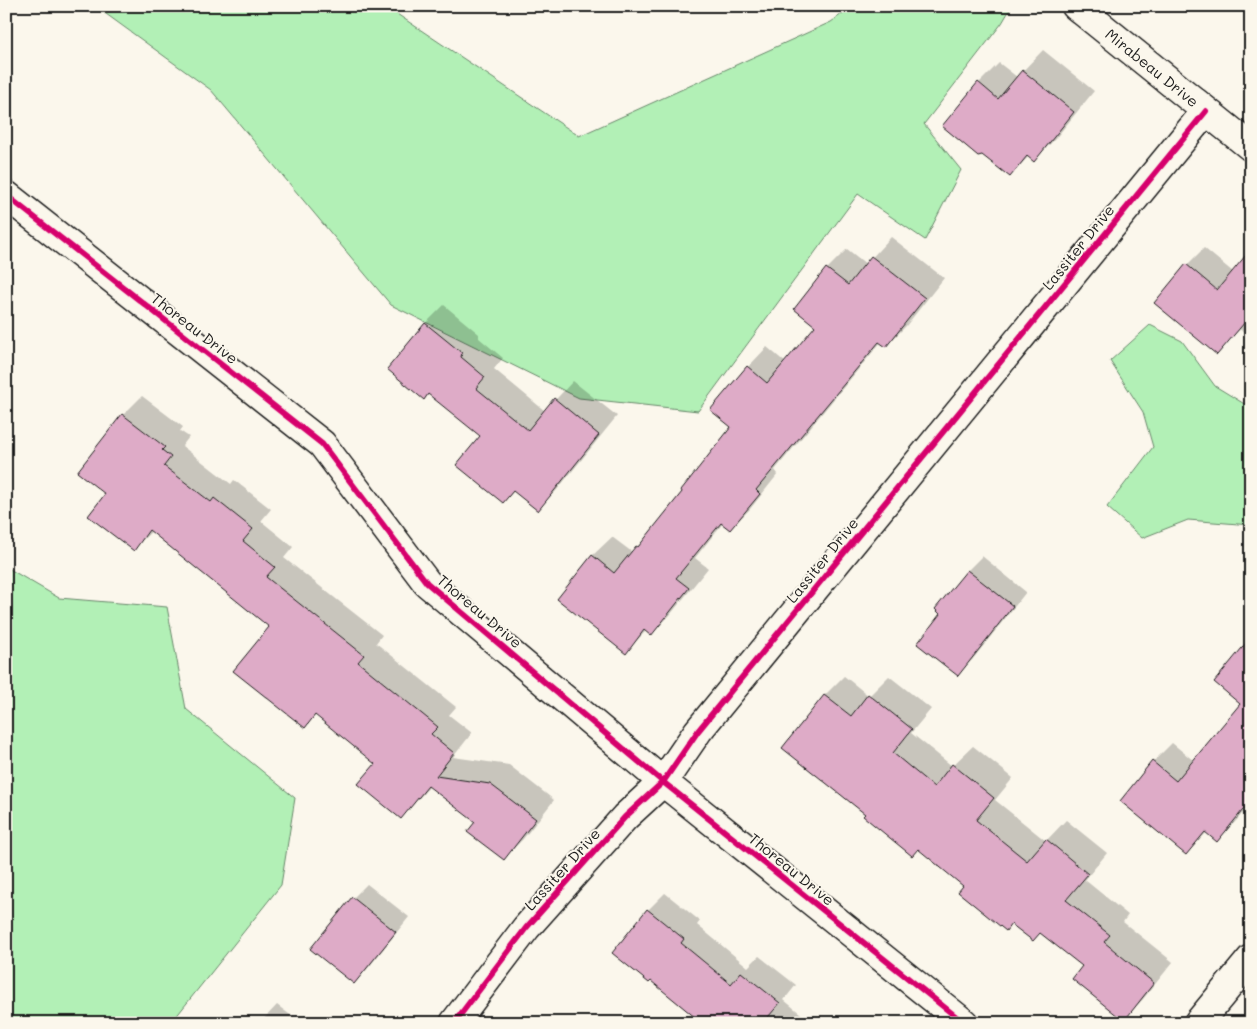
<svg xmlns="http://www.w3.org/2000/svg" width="1257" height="1029" viewBox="0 0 1257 1029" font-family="Mali,sans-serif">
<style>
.green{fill:#b2f0b6;stroke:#678669}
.shadow{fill:#0003}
.building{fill:#deabc7;stroke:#1c1c1c}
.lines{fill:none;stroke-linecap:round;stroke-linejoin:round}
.street-casing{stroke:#1c1c1c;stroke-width:31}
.street{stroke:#fbf7ec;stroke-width:28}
.cycleway-casing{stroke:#fbf7ec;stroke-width:9}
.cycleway{stroke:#d6006c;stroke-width:6}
.labels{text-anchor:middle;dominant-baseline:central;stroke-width:4;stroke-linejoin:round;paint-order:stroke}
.street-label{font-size:15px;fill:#1c1c1c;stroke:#fbf7ec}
</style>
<rect width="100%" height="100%" fill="#fbf7ec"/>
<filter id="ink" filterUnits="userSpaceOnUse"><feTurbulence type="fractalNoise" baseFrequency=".02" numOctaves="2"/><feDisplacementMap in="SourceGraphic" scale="10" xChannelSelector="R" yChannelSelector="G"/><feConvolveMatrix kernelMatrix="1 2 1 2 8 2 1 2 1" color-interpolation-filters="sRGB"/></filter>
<g filter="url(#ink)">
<!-- green -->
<path class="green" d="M 95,6 L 385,6 L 579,136 L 831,22 L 853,6 L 1012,6 L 1002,23 L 924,124 L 961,170 L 925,240 L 858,194 L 698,411 L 579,398 L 391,305 L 211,90 Z
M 1150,325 L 1182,341 L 1215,386 L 1251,408 L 1251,525 L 1188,520 L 1142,538 L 1107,507 L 1153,447 L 1143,412 L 1110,361 Z
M 6,567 L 59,598 L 167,607 L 186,709 L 295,798 L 281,885 L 171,1023 L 6,1023 Z"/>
<!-- shadow -->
<path class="shadow" d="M 1043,50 L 1094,91 L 1055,139 L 1034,160 L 1029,156 L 1010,176 L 979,83 L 999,63 L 1017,77 Z
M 891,237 L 944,278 L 906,326 L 886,346 L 881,342 L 775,470 L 778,474 L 750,509 L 730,529 L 723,523 L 695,558 L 708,568 L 670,615 L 651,635 L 646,631 L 625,652 L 592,556 L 612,537 L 632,552 L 652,532 L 733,427 L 748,367 L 767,347 L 786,363 L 817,325 L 796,309 L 827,269 L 847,249 L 866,264 Z
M 1204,248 L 1233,272 L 1251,253 L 1251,342 L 1240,329 L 1217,353 L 1187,265 Z
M 444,305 L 479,334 L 479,338 L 503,358 L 494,369 L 545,411 L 573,381 L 617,416 L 556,491 L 537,509 L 514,491 L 503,502 L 481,436 L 429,393 L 424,398 L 389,369 L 426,323 Z
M 142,396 L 183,427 L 180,431 L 189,437 L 182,446 L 231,484 L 234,480 L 271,509 L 261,521 L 293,547 L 284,558 L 382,635 L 376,643 L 456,707 L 449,715 L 472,733 L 453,757 L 509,765 L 554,800 L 523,839 L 504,858 L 476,822 L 430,786 L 401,818 L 376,764 L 316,715 L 305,726 L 271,627 L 152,531 L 133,549 L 107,493 L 123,415 Z
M 982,556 L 1026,592 L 972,660 L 957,674 L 942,614 L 967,571 Z
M 1251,640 L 1251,803 L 1236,821 L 1217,840 L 1207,832 L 1186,854 L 1153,762 L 1172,743 L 1194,761 L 1242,704 Z
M 844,676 L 869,696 L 889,676 L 931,709 L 911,733 L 952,766 L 973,746 L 1013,778 L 995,800 L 1046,841 L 1066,820 L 1107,853 L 1085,880 L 1128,915 L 1123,922 L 1173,962 L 1143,999 L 1124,1019 L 1083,966 L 1041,932 L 965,885 L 918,848 L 867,814 L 783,748 L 825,695 Z
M 367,884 L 409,917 L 368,968 L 354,982 L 353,898 Z
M 665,893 L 700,921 L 697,925 L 748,967 L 759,956 L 796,985 L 784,1000 L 812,1023 L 702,1023 L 651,980 L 613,953 L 648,910 Z
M 277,1005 L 301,1023 L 260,1023 Z"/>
<!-- building -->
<path class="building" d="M 1022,70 L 1074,112 L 1034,162 L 1027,156 L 1010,177 L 982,155 L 978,156 L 942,126 L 978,82 L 998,99 Z
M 1251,249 L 1251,315 L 1217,355 L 1154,303 L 1186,264 L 1217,290 Z
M 871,256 L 925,298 L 886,347 L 879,342 L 756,490 L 760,494 L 730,530 L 721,523 L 676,578 L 689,588 L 651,636 L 644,630 L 626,654 L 557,599 L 592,555 L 614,573 L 636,546 L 638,547 L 682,492 L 681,490 L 731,427 L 710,410 L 747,366 L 767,383 L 815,326 L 794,309 L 826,268 L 848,285 Z
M 425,323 L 462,353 L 461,357 L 485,377 L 476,388 L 528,430 L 554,398 L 599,435 L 538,511 L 513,491 L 503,503 L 456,465 L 480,436 L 428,394 L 424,400 L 387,369 Z
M 122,414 L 165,447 L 162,450 L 171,457 L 164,466 L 211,502 L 214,498 L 253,529 L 243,541 L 275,567 L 266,577 L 364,655 L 358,662 L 438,727 L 431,734 L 454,753 L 436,776 L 490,784 L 536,819 L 504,860 L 467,832 L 475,822 L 428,786 L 401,819 L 358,784 L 375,764 L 315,715 L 305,728 L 233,671 L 269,627 L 149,530 L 134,551 L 88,516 L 105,494 L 77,472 Z
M 967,570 L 1013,606 L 958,676 L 917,644 L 940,614 L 935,609 Z
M 1251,637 L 1251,800 L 1217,842 L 1205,832 L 1186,855 L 1120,801 L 1152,761 L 1176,781 L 1240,704 L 1214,682 Z
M 868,694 L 912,729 L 893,753 L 934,787 L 952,764 L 994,798 L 976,820 L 1027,861 L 1046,839 L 1088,874 L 1066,900 L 1110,935 L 1104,942 L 1154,983 L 1124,1021 L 1072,979 L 1082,966 L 1040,933 L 1033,941 L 1011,924 L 1006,931 L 958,892 L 963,886 L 918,849 L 912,856 L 863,816 L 865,814 L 782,748 L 824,695 L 851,716 Z
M 352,897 L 396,932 L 354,984 L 310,949 Z
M 647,909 L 684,939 L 681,943 L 731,984 L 741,972 L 780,1003 L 763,1023 L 702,1023 L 651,981 L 649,983 L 612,953 Z"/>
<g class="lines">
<defs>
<g id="street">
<path id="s1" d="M 1076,6 L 1251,147"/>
<path d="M 6,195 L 322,444 L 427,583 L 663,782 L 964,1023"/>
<path d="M 454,1023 L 526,928 L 625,817 L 663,782 L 698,731 L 1206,111"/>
<path d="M 1198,1023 L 1251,959"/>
</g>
</defs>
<!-- street casing -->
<use href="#street" class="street-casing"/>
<!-- street -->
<use href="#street" class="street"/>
<defs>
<path id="cycleway" d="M 6,195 L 322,444 L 427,583 L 663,782 L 964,1023
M 454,1023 L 526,928 L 625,817 L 663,782 L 698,731 L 1206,111"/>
</defs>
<!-- cycleway casing -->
<use href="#cycleway" class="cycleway-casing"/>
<!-- cycleway -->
<use href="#cycleway" class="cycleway"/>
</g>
</g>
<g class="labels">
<!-- street labels -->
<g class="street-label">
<text stroke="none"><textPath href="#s1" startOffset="98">Mirabeau Drive</textPath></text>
<text transform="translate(1078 247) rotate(-51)">Lassiter Drive</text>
<text transform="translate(195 328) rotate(38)">Thoreau Drive</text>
<text transform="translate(822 560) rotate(-51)">Lassiter Drive</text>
<text transform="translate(480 611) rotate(40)">Thoreau Drive</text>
<text transform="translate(562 869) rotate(-48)">Lassiter Drive</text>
<text transform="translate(792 869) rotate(39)">Thoreau Drive</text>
</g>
</g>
<!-- margin -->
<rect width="1257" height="1029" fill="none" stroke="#fbf7ec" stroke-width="25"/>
<rect x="12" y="12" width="1232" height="1004" fill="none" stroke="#1c1c1c" stroke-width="2" filter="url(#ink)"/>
</svg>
